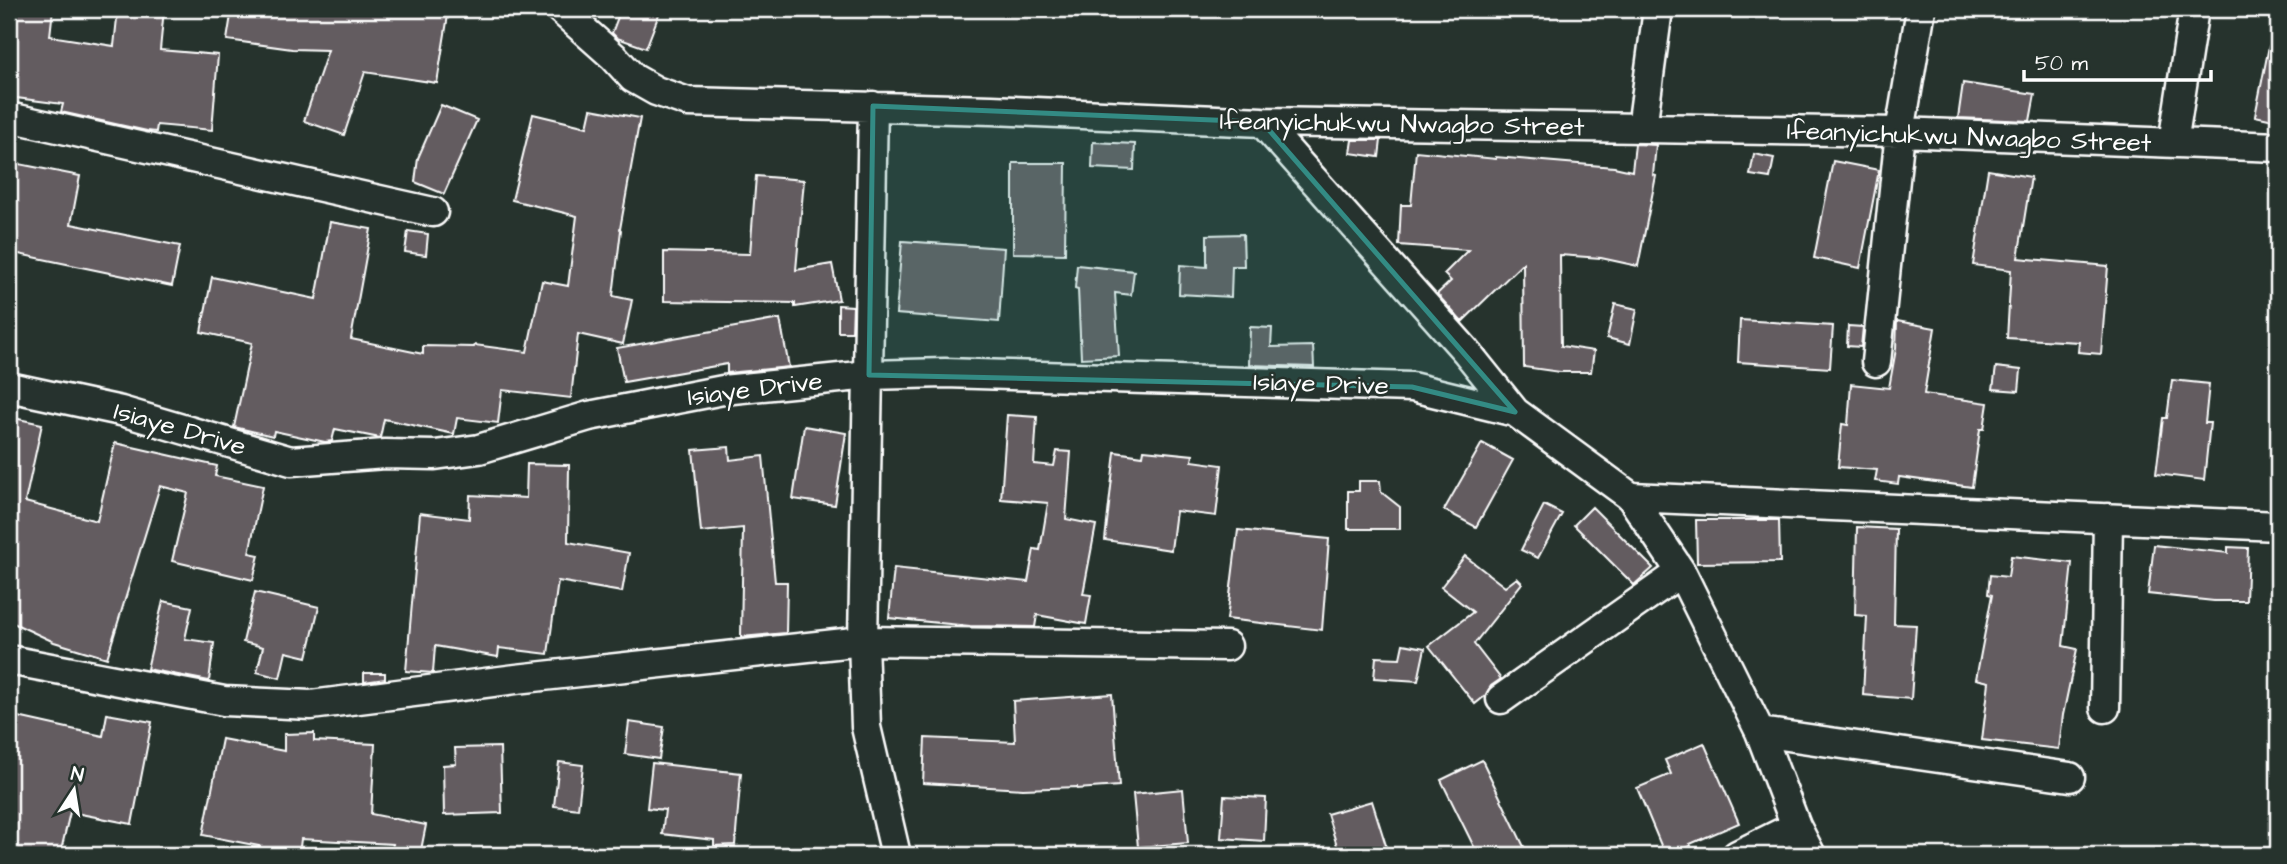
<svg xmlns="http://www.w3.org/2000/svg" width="2287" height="864" viewBox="0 0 2287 864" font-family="'Architects Daughter',sans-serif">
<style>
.building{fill:#645b60;stroke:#fff;stroke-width:2}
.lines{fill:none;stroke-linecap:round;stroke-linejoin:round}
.street-casing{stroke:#fff;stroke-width:33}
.street{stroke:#26332d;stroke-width:28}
.marked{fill:#338b84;fill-opacity:0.2;stroke:#338b84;stroke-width:5;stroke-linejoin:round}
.labels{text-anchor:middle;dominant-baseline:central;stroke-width:5;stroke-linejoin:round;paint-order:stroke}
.street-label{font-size:26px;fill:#fff;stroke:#26332d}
</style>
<rect width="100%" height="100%" fill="#26332d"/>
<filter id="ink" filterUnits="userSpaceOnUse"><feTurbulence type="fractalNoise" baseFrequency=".0143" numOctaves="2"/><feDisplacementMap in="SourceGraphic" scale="14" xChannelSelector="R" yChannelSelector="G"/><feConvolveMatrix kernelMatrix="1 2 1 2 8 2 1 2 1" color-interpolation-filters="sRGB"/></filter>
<g filter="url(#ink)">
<!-- building -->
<path class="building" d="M 9,9 L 53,9 L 50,36 L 114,46 L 118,9 L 164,9 L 160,50 L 218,55 L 212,130 L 157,125 L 156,132 L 147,131 L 61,112 L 63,104 L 9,97 Z
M 232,9 L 449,9 L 437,83 L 365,72 L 344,135 L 304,121 L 328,50 L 292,49 L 227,40 Z
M 621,9 L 661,9 L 646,48 L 617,38 L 612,33 Z
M 2269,46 L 2278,47 L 2278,121 L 2255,116 Z
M 1963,83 L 2035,94 L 2030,121 L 1958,118 Z
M 441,105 L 477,120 L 444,194 L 415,182 L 418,158 Z
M 591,109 L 640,118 L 620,229 L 621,230 L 613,296 L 632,300 L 623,344 L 578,334 L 571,398 L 502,390 L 498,423 L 457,418 L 454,434 L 384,419 L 380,438 L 335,429 L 332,441 L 325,442 L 274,431 L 273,436 L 234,427 L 252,343 L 201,332 L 212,277 L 316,299 L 330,222 L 371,229 L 351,339 L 423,354 L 423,346 L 474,347 L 475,345 L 527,352 L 542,281 L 568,286 L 577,216 L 512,200 L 533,114 L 587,127 Z
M 1352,140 L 1381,140 L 1379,157 L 1350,153 Z
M 1093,142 L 1135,144 L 1134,170 L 1092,168 Z
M 1635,144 L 1656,145 L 1653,175 L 1656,176 L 1638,266 L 1601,258 L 1560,255 L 1561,346 L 1594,351 L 1591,372 L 1560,372 L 1524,367 L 1523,263 L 1462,322 L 1437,294 L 1451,281 L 1444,274 L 1468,250 L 1399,245 L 1401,205 L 1411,205 L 1416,151 L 1496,159 L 1496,157 L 1614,167 L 1632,171 Z
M 1754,154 L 1774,158 L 1770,178 L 1750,175 Z
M 1833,161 L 1879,170 L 1860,268 L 1814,258 Z
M 9,162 L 80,176 L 71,224 L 180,246 L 172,286 L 9,252 Z
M 1013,163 L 1066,163 L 1065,254 L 1013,253 Z
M 1988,170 L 2031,177 L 2018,258 L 2108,266 L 2101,354 L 2078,352 L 2079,342 L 2007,338 L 2011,270 L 1973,265 Z
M 756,176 L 804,180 L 796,270 L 832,264 L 839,300 L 795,307 L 795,303 L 664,301 L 664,252 L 750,254 Z
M 408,231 L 428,234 L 426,255 L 405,252 Z
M 1243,234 L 1244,266 L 1232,266 L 1231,297 L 1179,294 L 1180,265 L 1207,267 L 1207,235 Z
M 902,241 L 1004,248 L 999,322 L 896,314 Z
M 1077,265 L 1134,271 L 1131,295 L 1115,293 L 1119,356 L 1081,358 L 1078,289 L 1075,288 Z
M 1615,304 L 1637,309 L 1630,344 L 1607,338 Z
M 838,305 L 853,306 L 852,332 L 838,332 Z
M 780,319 L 789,367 L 727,373 L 727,364 L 624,382 L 617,348 Z
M 1740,320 L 1833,326 L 1830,368 L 1738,362 Z
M 1897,321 L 1935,328 L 1924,394 L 1988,403 L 1984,429 L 1980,429 L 1972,487 L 1899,477 L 1898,484 L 1875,481 L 1877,470 L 1838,467 L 1842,424 L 1848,425 L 1851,384 L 1889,388 L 1896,349 Z
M 1848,326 L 1863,327 L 1861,347 L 1847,346 Z
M 1250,327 L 1272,328 L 1271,347 L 1313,346 L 1314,367 L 1249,365 Z
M 1996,367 L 2021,370 L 2019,391 L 1993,389 Z
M 2172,380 L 2209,384 L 2205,423 L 2210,423 L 2204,480 L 2156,474 L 2163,418 L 2167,418 Z
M 1007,415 L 1037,417 L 1034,464 L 1054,466 L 1057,451 L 1071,452 L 1066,519 L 1096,525 L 1083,594 L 1091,595 L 1086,624 L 1037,615 L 1035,627 L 970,626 L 889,618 L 894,568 L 1028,582 L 1034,549 L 1040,550 L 1048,503 L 1001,499 Z
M 9,417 L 42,424 L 25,502 L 97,521 L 115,443 L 217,466 L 215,476 L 263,486 L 249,553 L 259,555 L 253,580 L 172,561 L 188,493 L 160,486 L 107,658 L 54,642 L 9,621 Z
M 804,426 L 846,433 L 835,505 L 793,499 Z
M 1482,443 L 1513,460 L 1476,527 L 1444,510 Z
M 729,447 L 730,460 L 763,456 L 775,582 L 787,582 L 786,633 L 741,637 L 743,528 L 701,532 L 693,450 Z
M 1144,450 L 1193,455 L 1192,461 L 1222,465 L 1216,516 L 1176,511 L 1171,550 L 1105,540 L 1115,452 L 1143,456 Z
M 527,464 L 569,465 L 568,542 L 629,553 L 622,592 L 558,581 L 548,654 L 499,648 L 498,657 L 435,646 L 433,673 L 406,671 L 420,513 L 469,519 L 470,495 L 526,498 Z
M 1359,481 L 1380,481 L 1381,492 L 1400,507 L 1400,529 L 1348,529 L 1348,491 L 1359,491 Z
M 1544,505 L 1562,514 L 1538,558 L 1521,550 Z
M 1592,507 L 1653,568 L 1634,585 L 1574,525 Z
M 1696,520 L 1779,520 L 1780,562 L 1697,563 Z
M 1857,527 L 1896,529 L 1894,624 L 1916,625 L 1911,699 L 1863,695 L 1867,616 L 1855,615 Z
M 1238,530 L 1329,539 L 1322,630 L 1227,619 Z
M 2154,545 L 2228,553 L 2228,547 L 2248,548 L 2246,601 L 2214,601 L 2148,594 Z
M 1465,556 L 1505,587 L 1517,578 L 1522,583 L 1474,644 L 1501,679 L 1491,686 L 1485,696 L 1475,704 L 1429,646 L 1473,612 L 1441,587 Z
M 2011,556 L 2072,563 L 2063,646 L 2077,649 L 2063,715 L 2059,749 L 1982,740 L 1989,682 L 1976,679 L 1992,595 L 1988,594 L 1990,575 L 2008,577 Z
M 255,592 L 319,607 L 307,657 L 286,652 L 280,678 L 257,672 L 263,647 L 243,642 Z
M 163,601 L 192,607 L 185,639 L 214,643 L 209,681 L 147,669 Z
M 1403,644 L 1425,648 L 1418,681 L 1374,678 L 1376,657 L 1400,658 Z
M 364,673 L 385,673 L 385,679 L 364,682 Z
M 1112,694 L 1119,786 L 1077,789 L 1077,787 L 1023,789 L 923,783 L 925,738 L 1015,742 L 1013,701 Z
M 107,714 L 152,722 L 132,824 L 70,812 L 60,855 L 9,855 L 9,715 L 103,736 Z
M 629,722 L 664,727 L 659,759 L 625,754 Z
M 314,733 L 314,741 L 375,744 L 371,814 L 426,825 L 420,855 L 391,855 L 393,844 L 301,839 L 299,855 L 258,855 L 259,846 L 203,835 L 222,739 L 284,751 L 284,734 Z
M 1704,743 L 1739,823 L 1690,844 L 1691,846 L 1665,855 L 1637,788 L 1671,774 L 1665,760 Z
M 500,747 L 502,813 L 444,815 L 443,765 L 456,764 L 455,748 Z
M 1482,760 L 1528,855 L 1478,855 L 1441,780 Z
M 559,762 L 583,765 L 578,809 L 554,806 Z
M 652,763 L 741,773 L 735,845 L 714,846 L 714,840 L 662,834 L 665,810 L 647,808 Z
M 1183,789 L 1188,843 L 1138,847 L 1133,794 Z
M 1224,796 L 1266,798 L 1264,841 L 1221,838 Z
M 1372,801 L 1389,855 L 1340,855 L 1327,814 Z"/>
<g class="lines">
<defs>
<path id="street" d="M 560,9 L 614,57 L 633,78 L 656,91 L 688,102 L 992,110 L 1262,122 L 1900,132 L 2278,147
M 873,106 L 863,641 L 866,727 L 896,855
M 9,117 L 433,212
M 1262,122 L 1466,351 L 1515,412 L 1631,497 L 1681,572 L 1760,732 L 1796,826 L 1811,855
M 1642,128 L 1658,9
M 2173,143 L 2194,9
M 1876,362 L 1900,132 L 1921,9
M 9,387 L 121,411 L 291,461 L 385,454 L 435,455 L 479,449 L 589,416 L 723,390 L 869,375 L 945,373 L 1412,387 L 1515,412
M 1631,497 L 2278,526
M 9,660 L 224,701 L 311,705 L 516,679 L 863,641 L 1227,646
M 1501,699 L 1681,572
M 2105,708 L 2108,518
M 1760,732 L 2070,777
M 1737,855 L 1796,826"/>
</defs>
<!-- street casing -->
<use href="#street" class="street-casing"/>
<!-- street -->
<use href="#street" class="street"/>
</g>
</g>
<!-- marked area -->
<path class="marked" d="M 873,106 L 1262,122 L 1515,412 L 1412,387 L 869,375 Z"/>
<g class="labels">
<!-- street labels -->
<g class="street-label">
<text transform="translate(1402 124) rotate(1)">Ifeanyichukwu Nwagbo Street</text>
<text transform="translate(1969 137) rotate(2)">Ifeanyichukwu Nwagbo Street</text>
<text transform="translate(1321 384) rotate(2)">Isiaye Drive</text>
<text transform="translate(755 389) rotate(-7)">Isiaye Drive</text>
<text transform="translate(180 429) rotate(16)">Isiaye Drive</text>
</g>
</g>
<!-- margin -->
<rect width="2287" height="864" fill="none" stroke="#26332d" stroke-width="35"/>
<rect x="18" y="18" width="2252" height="829" fill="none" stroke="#fff" stroke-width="2.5" filter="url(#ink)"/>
<!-- north arrow -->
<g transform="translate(74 790) rotate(12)" stroke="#26332d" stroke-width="5" paint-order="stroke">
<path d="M0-5L12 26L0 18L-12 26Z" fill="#ffffff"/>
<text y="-10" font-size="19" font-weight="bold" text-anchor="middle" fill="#ffffff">N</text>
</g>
<!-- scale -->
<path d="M2024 70v10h187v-10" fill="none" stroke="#ffffff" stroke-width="3.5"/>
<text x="2035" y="70" font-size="21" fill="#ffffff" stroke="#26332d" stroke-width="5" paint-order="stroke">50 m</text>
</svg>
